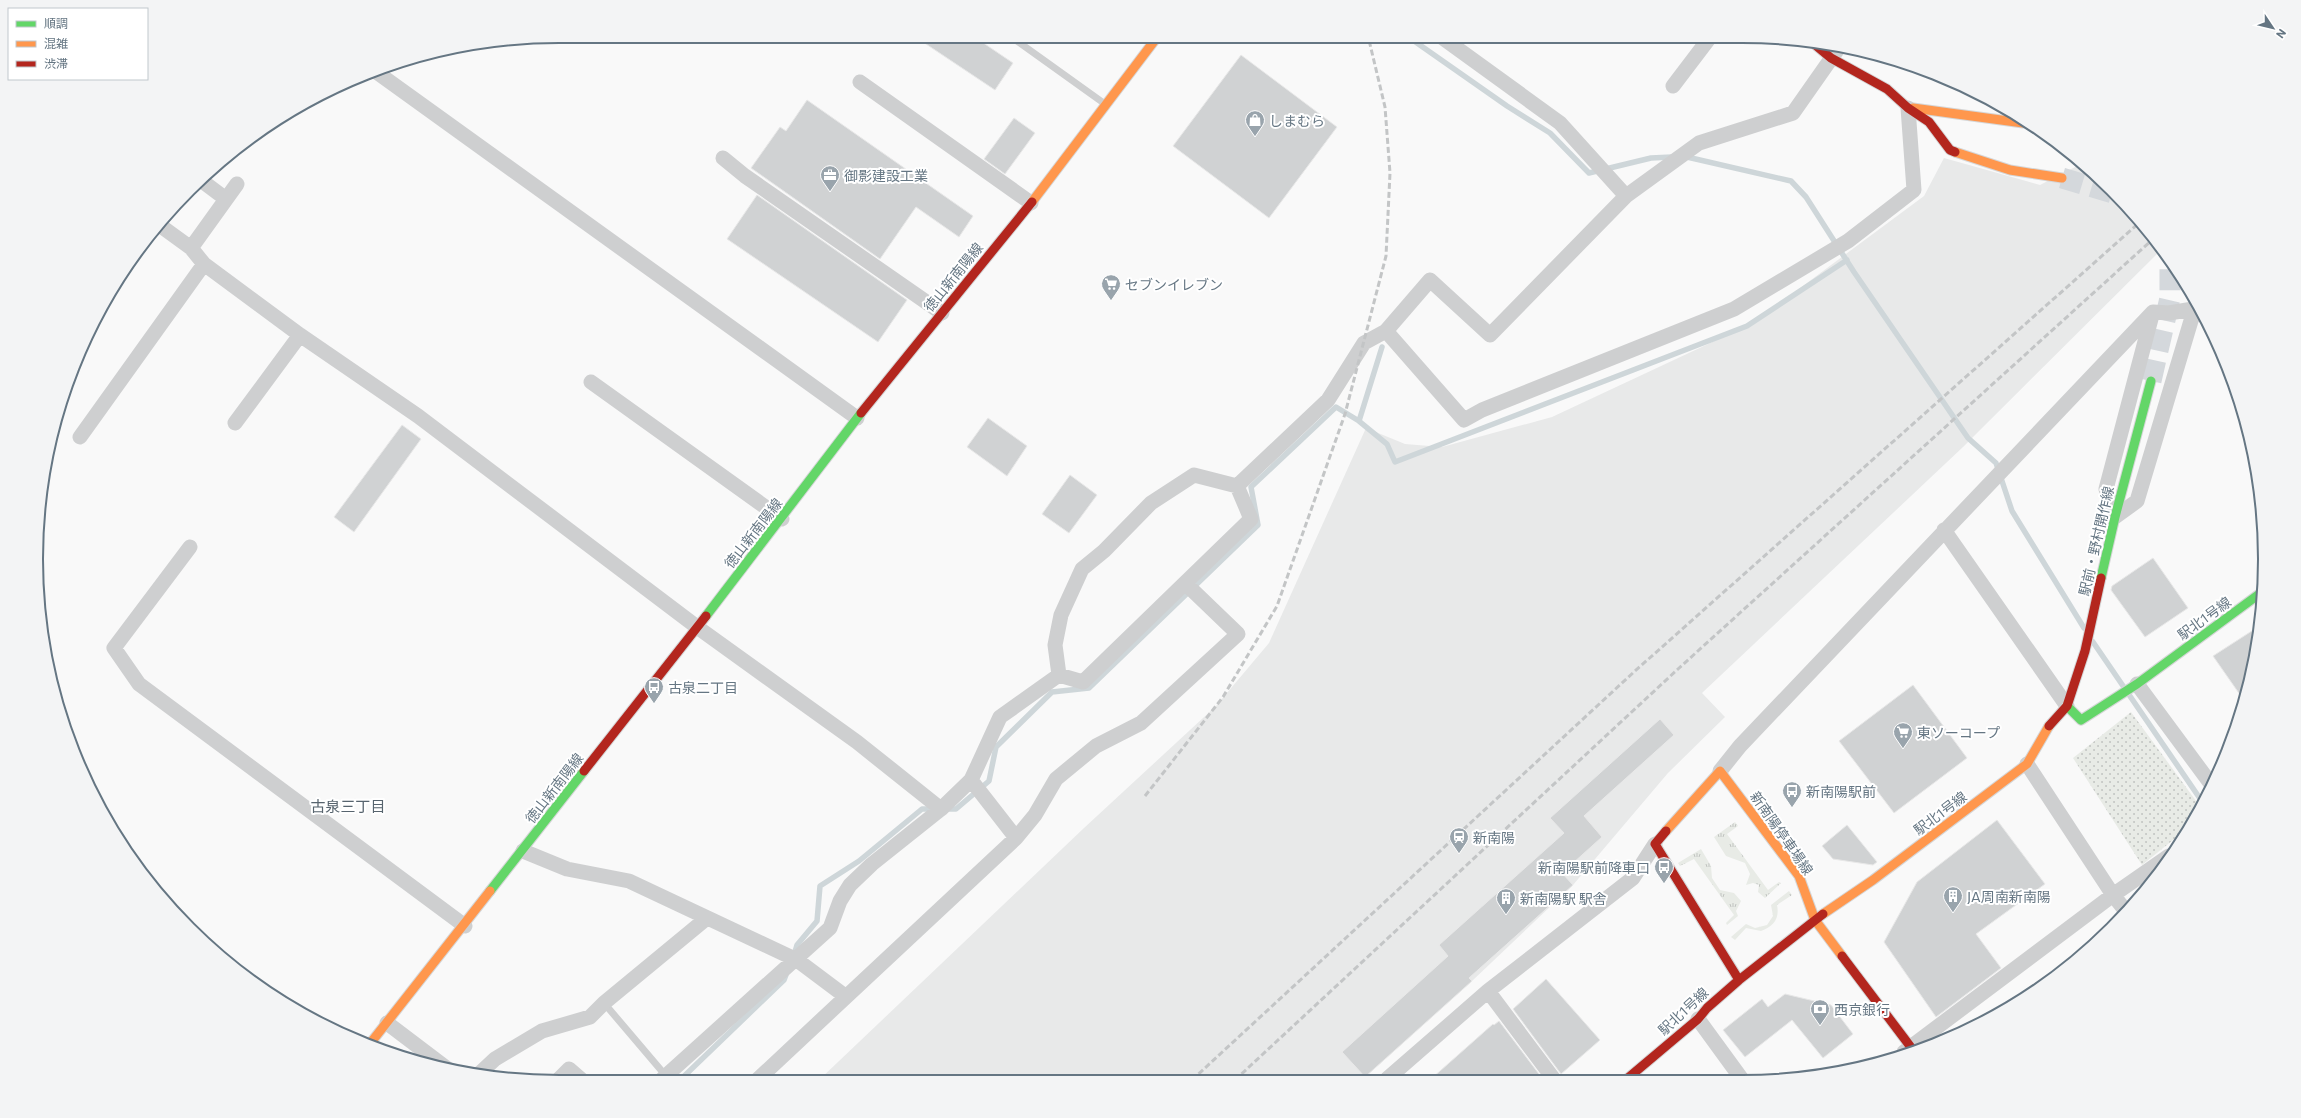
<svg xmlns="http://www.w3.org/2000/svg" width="2301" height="1118" viewBox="0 0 2301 1118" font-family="Commissioner,'Noto Sans JP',sans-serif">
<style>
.built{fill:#e8e9e9}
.grass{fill:url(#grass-tufts)}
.park{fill:url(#park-dots)}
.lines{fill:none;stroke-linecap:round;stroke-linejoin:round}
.stream{stroke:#ced6d9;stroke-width:5.5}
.building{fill:#d0d2d3;stroke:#e8e8e8}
.secondary-tunnel{stroke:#d4d8dc;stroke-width:21;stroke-dasharray:21 10;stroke-linecap:butt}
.fast-casing{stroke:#d5d6d7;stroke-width:11}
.slow-casing{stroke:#d5d6d7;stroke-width:11}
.jam-casing{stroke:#d5d6d7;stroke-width:11}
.lane{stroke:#cecfd0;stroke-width:7}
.street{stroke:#cecfd0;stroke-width:15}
.fast{stroke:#63d668;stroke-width:9}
.slow{stroke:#ff974d;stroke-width:9}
.jam{stroke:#b3261e;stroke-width:9}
.rail{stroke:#c3c5c6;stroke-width:3;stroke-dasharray:6 3;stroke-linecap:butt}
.labels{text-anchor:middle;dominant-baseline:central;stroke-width:4;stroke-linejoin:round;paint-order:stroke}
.poi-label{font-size:14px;fill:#657683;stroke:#fff;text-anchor:start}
.street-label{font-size:14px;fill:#657683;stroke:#fff}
.neighbourhood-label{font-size:15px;fill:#57646e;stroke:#fff}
.rim{fill:none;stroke:#657683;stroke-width:2}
</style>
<defs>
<pattern id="grass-tufts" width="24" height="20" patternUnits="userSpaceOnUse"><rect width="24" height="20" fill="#e8ebe6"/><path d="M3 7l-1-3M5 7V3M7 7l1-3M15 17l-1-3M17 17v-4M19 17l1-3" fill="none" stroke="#c0c3c0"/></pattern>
<pattern id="park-dots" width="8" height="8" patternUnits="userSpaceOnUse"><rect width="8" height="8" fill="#e8ebe6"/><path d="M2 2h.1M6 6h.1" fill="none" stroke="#c0c3c0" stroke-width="1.8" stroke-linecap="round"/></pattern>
</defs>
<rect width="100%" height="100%" fill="#f9f9f9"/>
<!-- built -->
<path class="built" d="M 1944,158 L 2040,185 L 2081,164 L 2112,189 L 2161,250 L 1963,447 L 1702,693 L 1725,717 L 1668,773 L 1573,885 L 1472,981 L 1363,1079 L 818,1081 L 1084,828 L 1216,706 L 1269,643 L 1366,428 L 1405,444 L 1442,447 L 1552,417 L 1753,323 L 1924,196 Z"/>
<!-- grass -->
<path class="grass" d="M 1735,822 L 1738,826 L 1727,834 L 1768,890 L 1779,882 L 1781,883 L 1765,898 L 1758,892 L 1759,885 L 1753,883 L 1746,885 L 1750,874 L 1745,863 L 1726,856 L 1714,837 Z
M 1701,849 L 1711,866 L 1712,878 L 1720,890 L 1734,893 L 1741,901 L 1736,911 L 1738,916 L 1727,925 L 1726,923 L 1734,915 L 1694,859 L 1680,866 L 1678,863 Z
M 1789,891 L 1792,895 L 1777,905 C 1780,919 1773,927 1761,931 L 1746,928 L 1735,940 L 1731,937 L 1746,924 L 1755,928 L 1767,925 L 1773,916 L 1771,905 Z"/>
<!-- park -->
<path class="park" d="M 2131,712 L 2199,805 L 2183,832 L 2142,865 L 2073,758 Z"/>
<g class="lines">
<!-- stream -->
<path class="stream" d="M 1407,36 L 1507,106 L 1550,133 L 1589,173 L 1651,158 L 1672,157
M 1687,157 L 1791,181 L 1806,197 L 1854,272 L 1968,438 L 1996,463 L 2012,511 L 2084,628
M 1359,421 L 1382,347
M 2093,642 L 2201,800
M 946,809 L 956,809 L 989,781 L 996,747 L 1052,692 L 1089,688 L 1258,525 L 1251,487 L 1336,407 L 1359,421 L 1387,444 L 1395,462 L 1747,326 L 1847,260
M 794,955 L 797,945 L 817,921 L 820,886 L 859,861 L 922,809 L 935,809
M 678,1082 L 784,980 L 787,972"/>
</g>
<!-- building -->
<path class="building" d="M 914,36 L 973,36 L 1013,63 L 995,90 Z
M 1241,55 L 1337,127 L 1269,218 L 1173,146 Z
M 807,100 L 973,216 L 959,237 L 916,207 L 880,259 L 751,168 L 780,127 L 786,131 Z
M 1014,118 L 1035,133 L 1005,174 L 984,159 Z
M 757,195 L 907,300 L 878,342 L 727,239 Z
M 988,418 L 1027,446 L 1007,476 L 967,447 Z
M 402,425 L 421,439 L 354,532 L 334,517 Z
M 1070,475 L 1097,495 L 1069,533 L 1042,514 Z
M 2153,558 L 2188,608 L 2145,637 L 2111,590 L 2112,586 Z
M 2258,627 L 2255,661 L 2243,699 L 2213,656 Z
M 1913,685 L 1967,758 L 1894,813 L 1839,741 Z
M 1660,719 L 1674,735 L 1584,816 L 1602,837 L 1562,873 L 1573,885 L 1469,978 L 1472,981 L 1365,1077 L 1342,1052 L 1448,956 L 1439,945 L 1564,833 L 1550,818 Z
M 1997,820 L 2045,884 L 1976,934 L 2001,968 L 1936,1017 L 1884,942 L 1917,882 Z
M 1847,825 L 1877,862 L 1873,865 L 1833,859 L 1822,846 Z
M 1546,979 L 1600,1040 L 1561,1074 L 1513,1009 Z
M 1785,994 L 1831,1005 L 1853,1034 L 1823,1058 L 1792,1020 L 1745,1057 L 1723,1030 L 1762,999 L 1768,1007 Z
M 1499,1021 L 1542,1078 L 1431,1079 L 1493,1024 L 1494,1025 Z"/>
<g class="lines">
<!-- secondary-tunnel -->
<path class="secondary-tunnel" d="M 2062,178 L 2116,194
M 2151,381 L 2170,298 L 2170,260"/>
<defs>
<path id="fast" d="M 2101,578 L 2115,517 L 2151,381
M 706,616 L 861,413
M 2067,706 L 2081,720 L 2137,684 L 2262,592
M 490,891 L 584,771"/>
<path id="slow" d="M 1913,108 L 2023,123
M 1955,152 L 2010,170 L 2062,178
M 1032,202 L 1158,36
M 1666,831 L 1720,771 L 1799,876 L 1815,920 L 1842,956
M 1823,914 L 1873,880 L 2027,764 L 2049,726
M 369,1045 L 490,891"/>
<path id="jam" d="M 1813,43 L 1831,58 L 1887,89 L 1908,108 L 1929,122 L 1950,150 L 1955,152
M 861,413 L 1032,202
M 2049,726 L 2067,706 L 2085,651 L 2101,578
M 584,771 L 706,616
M 1666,831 L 1655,844 L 1739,980
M 1842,956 L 1913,1050
M 1628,1078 L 1698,1019 L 1707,1008 L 1739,980 L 1823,914"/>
</defs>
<!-- fast casing -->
<use href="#fast" class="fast-casing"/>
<!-- slow casing -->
<use href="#slow" class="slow-casing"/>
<!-- jam casing -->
<use href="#jam" class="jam-casing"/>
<!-- lane -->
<path class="lane" d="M 1010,36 L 1105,104
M 604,1003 L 666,1076"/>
<!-- street -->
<path class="street" d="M 1440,36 L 1560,123 L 1626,196
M 375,71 L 857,418
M 860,82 L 1031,203
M 1673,86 L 1711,36
M 723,158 L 745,176 L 942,313
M 202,181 L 226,199
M 158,224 L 191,248 L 204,264 L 300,335 L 418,416 L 697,627 L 857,742 L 941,809
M 191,248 L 237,184
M 2152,315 L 2106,489 L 2115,517 L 2137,501 L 2196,304
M 1386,331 L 1464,420 L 1482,410 L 1734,309 L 1848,241 L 1914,190 L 1908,108
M 591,382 L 782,519
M 235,423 L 300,335
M 80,437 L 204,264
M 1944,530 L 2067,706
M 190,547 L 114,648 L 139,684 L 465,926
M 1059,675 L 1055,645 L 1061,615 L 1082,569 L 1104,551 L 1151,503 L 1194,475 L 1237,486 L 1328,400 L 1364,343 L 1386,331 L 1430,280 L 1490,335 L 1626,196 L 1699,143 L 1793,113 L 1840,46
M 1059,675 L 1083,682 L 1251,519 L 1237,486
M 2137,684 L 2211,784
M 2027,764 L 2113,895 L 2125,910
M 1720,771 L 1740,746 L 2153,312 L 2169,313 L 2193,309 L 2202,315
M 971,780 L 1016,838
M 523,851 L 567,869 L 629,881 L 797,960 L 845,996
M 1488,991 L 1553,1078
M 1698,1019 L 1741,1078
M 387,1023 L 449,1070
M 1904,1052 L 2113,895 L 2169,856
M 479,1074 L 495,1059 L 542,1031 L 590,1017 L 604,1003 L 707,918
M 1387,1079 L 1488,991 L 1633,878 L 1655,844
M 756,1081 L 1016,838 L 1035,815 L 1056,779 L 1096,746 L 1141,723 L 1238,634 L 1186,584
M 556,1082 L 569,1069 L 584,1082
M 659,1082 L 830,928 L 840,901 L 850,885 L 872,864 L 941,809 L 971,780 L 1000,717 L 1059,675"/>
<!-- fast -->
<use href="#fast" class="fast"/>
<!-- slow -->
<use href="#slow" class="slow"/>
<!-- jam -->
<use href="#jam" class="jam"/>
<!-- rail -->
<path class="rail" d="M 1145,796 L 1223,697 L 1277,606 L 1345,414 L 1386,256 L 1390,173 L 1385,107 L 1368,36
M 1192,1080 L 1635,671 L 2139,223
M 1235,1080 L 1678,669 L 2153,239"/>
</g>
<!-- icons -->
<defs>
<symbol id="shop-pin" viewBox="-11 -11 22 30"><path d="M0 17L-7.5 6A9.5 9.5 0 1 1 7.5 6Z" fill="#99a4ac" stroke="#fff"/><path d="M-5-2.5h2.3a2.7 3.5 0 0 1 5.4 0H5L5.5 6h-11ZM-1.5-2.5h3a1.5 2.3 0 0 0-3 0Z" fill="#fff"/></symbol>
<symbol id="office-pin" viewBox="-11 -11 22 30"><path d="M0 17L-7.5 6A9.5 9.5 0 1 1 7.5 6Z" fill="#99a4ac" stroke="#fff"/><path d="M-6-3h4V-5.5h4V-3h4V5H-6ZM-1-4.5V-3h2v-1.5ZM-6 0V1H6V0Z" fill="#fff"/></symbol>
<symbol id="supermarket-pin" viewBox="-11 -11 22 30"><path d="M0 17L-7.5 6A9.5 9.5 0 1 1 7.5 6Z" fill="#99a4ac" stroke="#fff"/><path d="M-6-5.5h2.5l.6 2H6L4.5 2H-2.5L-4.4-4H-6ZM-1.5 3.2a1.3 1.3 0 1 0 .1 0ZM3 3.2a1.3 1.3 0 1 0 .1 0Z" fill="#fff"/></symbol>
<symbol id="bus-pin" viewBox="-11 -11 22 30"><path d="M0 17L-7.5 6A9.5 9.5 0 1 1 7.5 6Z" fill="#99a4ac" stroke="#fff"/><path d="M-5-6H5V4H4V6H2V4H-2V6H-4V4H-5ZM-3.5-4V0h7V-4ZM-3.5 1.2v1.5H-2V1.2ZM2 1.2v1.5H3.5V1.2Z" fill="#fff"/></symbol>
<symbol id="station-pin" viewBox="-11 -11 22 30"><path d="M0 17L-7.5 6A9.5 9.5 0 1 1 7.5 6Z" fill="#99a4ac" stroke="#fff"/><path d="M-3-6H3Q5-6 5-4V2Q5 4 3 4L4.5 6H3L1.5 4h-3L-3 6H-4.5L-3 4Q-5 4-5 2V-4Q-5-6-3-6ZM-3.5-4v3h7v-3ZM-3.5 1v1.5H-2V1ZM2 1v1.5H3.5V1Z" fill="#fff"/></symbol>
<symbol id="building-pin" viewBox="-11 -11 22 30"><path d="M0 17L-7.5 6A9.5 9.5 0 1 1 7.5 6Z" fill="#99a4ac" stroke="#fff"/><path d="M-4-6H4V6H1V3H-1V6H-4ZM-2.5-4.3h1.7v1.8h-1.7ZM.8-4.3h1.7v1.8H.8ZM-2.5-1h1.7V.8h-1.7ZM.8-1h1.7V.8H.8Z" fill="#fff"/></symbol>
<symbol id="bank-pin" viewBox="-11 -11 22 30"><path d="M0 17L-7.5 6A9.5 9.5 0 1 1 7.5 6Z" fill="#99a4ac" stroke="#fff"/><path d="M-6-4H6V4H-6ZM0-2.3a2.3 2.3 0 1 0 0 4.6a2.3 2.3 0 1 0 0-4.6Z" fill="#fff"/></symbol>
</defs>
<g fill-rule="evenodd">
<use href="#shop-pin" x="1244" y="109" width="22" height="30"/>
<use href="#office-pin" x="819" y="164" width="22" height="30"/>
<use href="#supermarket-pin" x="1100" y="273" width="22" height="30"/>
<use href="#bus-pin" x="643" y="676" width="22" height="30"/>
<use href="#supermarket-pin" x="1892" y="721" width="22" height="30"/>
<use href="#bus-pin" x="1781" y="780" width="22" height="30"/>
<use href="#station-pin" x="1448" y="826" width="22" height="30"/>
<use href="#bus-pin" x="1653" y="856" width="22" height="30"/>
<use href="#building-pin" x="1942" y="885" width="22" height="30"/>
<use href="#building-pin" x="1495" y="887" width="22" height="30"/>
<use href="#bank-pin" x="1809" y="998" width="22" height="30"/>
</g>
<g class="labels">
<!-- poi labels -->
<g class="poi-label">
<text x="1269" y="120">しまむら</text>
<text x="844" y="175">御影建設工業</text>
<text x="1125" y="284">セブンイレブン</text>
<text x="668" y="687">古泉二丁目</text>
<text x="1917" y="732">東ソーコープ</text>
<text x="1806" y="791">新南陽駅前</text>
<text x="1473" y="837">新南陽</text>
<text x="1650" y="867" text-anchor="end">新南陽駅前降車口</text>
<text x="1967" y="896">JA周南新南陽</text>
<text x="1520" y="898">新南陽駅 駅舎</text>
<text x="1834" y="1009">西京銀行</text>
</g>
<!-- street labels -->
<g class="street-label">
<text transform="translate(953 277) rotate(-51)">徳山新南陽線</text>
<text transform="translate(753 533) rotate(-52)">徳山新南陽線</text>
<text transform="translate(2096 541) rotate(-77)">駅前・野村開作線</text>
<text transform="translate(2204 618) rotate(-36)">駅北1号線</text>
<text transform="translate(554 788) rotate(-52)">徳山新南陽線</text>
<text transform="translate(1940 813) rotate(-37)">駅北1号線</text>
<text transform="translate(1782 833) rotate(55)">新南陽停車場線</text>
<text transform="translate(1683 1011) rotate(-43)">駅北1号線</text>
</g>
<!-- neighbourhood labels -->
<g class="neighbourhood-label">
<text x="348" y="806">古泉三丁目</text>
</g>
</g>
<!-- crop -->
<path d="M0 0H2301V1118H0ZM559 43H1742A516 516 0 0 1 2258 559V559A516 516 0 0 1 1742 1075H559A516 516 0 0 1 43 559V559A516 516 0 0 1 559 43Z" fill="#f3f4f5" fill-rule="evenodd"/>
<path class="rim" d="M559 43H1742A516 516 0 0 1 2258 559V559A516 516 0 0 1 1742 1075H559A516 516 0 0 1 43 559V559A516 516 0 0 1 559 43Z"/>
<!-- legend -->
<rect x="8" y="8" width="140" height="72" fill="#ffffff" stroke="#c1c8cd"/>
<rect x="16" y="21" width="20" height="6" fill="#63d668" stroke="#c1c8cd"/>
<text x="44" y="28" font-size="12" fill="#657683">順調</text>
<rect x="16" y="41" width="20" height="6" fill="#ff974d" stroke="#c1c8cd"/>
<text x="44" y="48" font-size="12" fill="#657683">混雑</text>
<rect x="16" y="61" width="20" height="6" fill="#b3261e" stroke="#c1c8cd"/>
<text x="44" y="68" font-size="12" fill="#657683">渋滞</text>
<!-- north arrow -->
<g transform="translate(2273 28) rotate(125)" stroke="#ffffff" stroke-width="3" paint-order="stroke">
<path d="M0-3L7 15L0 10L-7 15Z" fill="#657683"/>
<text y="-6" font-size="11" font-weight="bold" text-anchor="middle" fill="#657683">N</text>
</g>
</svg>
